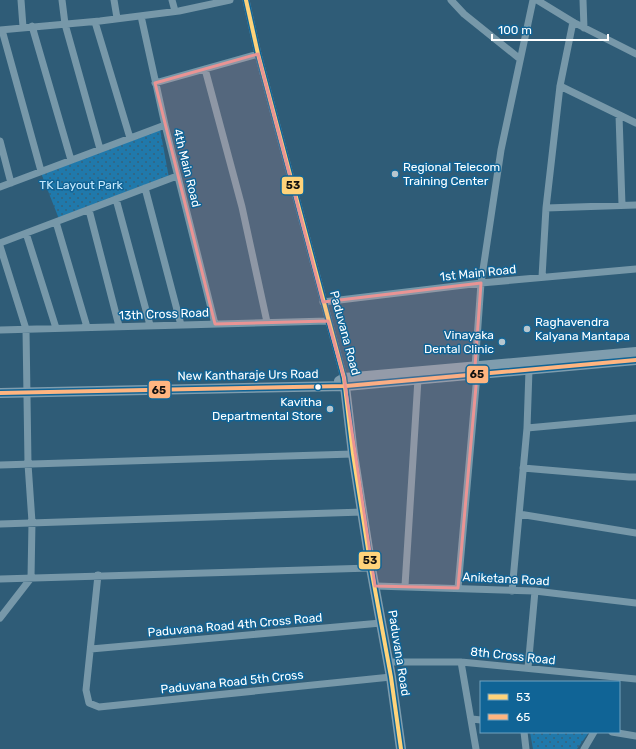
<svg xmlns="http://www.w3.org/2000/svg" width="636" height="749" viewBox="0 0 636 749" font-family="Rubik,sans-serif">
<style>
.park{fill:url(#park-dots)}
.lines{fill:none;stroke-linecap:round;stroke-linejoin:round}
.street{stroke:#7798a9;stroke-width:7}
.secondary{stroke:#7f9dae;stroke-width:10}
.bus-1-casing{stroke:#106496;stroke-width:7}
.bus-2-casing{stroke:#106496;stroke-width:7}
.bus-1{stroke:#ffd37a;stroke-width:4}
.bus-2{stroke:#ffb580;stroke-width:4}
.marked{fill:#ea9494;fill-opacity:0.2;stroke:#ea9494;stroke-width:3;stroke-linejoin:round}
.poi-dot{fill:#b6c6cf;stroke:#106496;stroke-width:1.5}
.bus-dot{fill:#fff;stroke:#106496;stroke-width:1.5}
.labels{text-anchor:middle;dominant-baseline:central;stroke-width:3;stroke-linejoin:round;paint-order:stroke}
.poi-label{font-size:12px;fill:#fff;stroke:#106496;text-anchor:start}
.street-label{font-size:12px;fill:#fff;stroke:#106496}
.park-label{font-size:12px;fill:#c6eafe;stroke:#106496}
.line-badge{stroke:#106496;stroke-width:1.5}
.pale-badge-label{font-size:11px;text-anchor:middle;font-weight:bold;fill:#111}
</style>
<defs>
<pattern id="park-dots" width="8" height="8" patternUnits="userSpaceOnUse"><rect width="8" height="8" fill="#2079ab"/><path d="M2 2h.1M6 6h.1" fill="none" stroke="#36627c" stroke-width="1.8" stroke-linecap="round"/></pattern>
</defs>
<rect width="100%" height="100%" fill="#2f5c77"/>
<!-- park -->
<path class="park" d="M 160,129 L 169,178 L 59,219 L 41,173 Z
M 530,732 L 589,732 L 577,749 L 533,749 Z"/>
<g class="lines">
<!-- street -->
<path class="street" d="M 21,0 L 23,27
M 62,0 L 65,24 L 100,149
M 114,0 L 117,18
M 172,0 L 175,11
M 246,0 L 258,54 L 344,378
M 451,0 L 464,14 L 520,59
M 537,0 L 573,22 L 636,54
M 583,0 L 584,28
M 141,16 L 165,125 L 215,324
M 95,22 L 130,138
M 32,26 L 71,160
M 0,30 L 100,21 L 179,11 L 230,0
M 2,30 L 41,171
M 205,69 L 242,207 L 267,322
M 155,83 L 258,54
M 560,86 L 636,123
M 619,115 L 622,205
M 0,141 L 11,183
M 0,187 L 165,125
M 145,188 L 181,325
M 116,199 L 150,325
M 546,208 L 636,205
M 89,210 L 119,326
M 56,222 L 87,327
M 26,233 L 56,328
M 0,243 L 177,176
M 0,246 L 26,329 L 28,464 L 32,522 L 31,578 L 0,618
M 542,277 L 546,208 L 560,86 L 573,22
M 323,302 L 481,283 L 636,269
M 0,330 L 328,321
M 527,428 L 636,418
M 0,465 L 353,454
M 523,468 L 629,477 L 636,477
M 519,514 L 636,533
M 0,524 L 363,512
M 98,575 L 86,690 L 89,703 L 99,707 L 391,677
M 0,579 L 371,568
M 375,586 L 535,591 L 636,603
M 405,586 L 418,379
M 458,588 L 477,375 L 475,367 L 481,283 L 501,150 L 533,0
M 512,591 L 527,428 L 529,370
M 91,649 L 381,623
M 388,662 L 461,662 L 636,679
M 461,662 L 476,749
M 528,668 L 535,591
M 472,719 L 481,720
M 524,732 L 526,749
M 612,732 L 636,736
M 584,749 L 594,732"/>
<!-- secondary -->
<path class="secondary" d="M 344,378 L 353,454 L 371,568 L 391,677 L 401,749
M 339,381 L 344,378 L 636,352
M 0,393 L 346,386 L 636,360"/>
<defs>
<path id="bus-1" d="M 246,0 L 258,54 L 344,378 L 353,454 L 371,568 L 391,677 L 401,749"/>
<path id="bus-2" d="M 0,393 L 346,386 L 636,360"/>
</defs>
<!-- bus-1 casing -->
<use href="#bus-1" class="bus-1-casing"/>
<!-- bus-2 casing -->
<use href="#bus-2" class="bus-2-casing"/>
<!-- bus-1 -->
<use href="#bus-1" class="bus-1"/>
<!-- bus-2 -->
<use href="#bus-2" class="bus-2"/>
</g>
<!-- marked area -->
<path class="marked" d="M 258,54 L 323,302 L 481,283 L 475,367 L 477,375 L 458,588 L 375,586 L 344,378 L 328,321 L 215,324 L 155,83 Z"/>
<!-- markers -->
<g class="poi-dot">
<circle cx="395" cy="174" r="4"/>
<circle cx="527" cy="329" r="4"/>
<circle cx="502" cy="342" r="4"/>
<circle cx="330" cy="409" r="4"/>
</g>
<circle class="bus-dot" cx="318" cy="387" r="3.5"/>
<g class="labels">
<!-- poi labels -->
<g class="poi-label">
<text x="403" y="167">Regional Telecom<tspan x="403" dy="14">Training Center</tspan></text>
<text x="535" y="322">Raghavendra<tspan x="535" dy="14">Kalyana Mantapa</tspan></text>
<text x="494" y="335" text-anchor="end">Vinayaka<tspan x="494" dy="14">Dental Clinic</tspan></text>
<text x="322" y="402" text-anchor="end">Kavitha<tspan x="322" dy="14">Departmental Store</tspan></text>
</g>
<!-- street labels -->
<g class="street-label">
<text transform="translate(187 168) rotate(76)">4th Main Road</text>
<text transform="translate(478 273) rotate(-6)">1st Main Road</text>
<text transform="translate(164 314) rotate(-2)">13th Cross Road</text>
<text transform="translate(345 333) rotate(75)">Paduvana Road</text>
<text transform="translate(248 375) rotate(-1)">New Kantharaje Urs Road</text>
<text transform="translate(506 579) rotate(3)">Aniketana Road</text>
<text transform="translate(235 625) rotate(-5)">Paduvana Road 4th Cross Road</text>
<text transform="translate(399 653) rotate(81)">Paduvana Road</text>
<text transform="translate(513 656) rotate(6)">8th Cross Road</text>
<text transform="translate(232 682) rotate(-6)">Paduvana Road 5th Cross</text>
</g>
<!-- park labels -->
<g class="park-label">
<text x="81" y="185">TK Layout Park</text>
</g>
</g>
<g class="line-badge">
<rect x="281" y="176" width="23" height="19" rx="4" fill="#ffd37a"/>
<rect x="466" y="365" width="23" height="19" rx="4" fill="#ffb580"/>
<rect x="148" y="380" width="23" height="19" rx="4" fill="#ffb580"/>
<rect x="358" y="551" width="23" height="19" rx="4" fill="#ffd37a"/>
</g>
<g class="pale-badge-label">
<text x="293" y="189">53</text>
<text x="477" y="378">65</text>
<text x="159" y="394">65</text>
<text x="370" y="564">53</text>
</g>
<!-- legend -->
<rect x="480" y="681" width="140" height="52" fill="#106496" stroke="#70a2c0"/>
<rect x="488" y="694" width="20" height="6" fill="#ffd37a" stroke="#70a2c0"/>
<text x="516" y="701" font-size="12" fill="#ffffff">53</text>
<rect x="488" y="714" width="20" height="6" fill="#ffb580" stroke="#70a2c0"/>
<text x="516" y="721" font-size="12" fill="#ffffff">65</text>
<!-- scale -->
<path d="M492 34v6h116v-6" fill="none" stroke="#ffffff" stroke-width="2"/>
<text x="498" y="34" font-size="12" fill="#ffffff" stroke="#106496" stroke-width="3" paint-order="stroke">100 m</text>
</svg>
